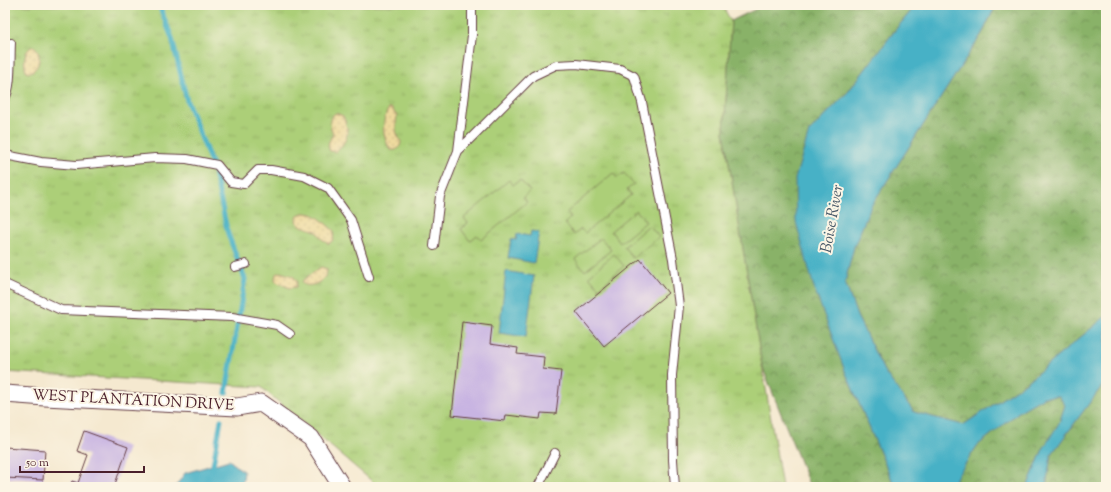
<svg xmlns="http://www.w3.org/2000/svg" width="1111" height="492" viewBox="0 0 1111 492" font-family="'Sorts Mill Goudy',serif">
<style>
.grass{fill:url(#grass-tufts);stroke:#7b7752}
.forest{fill:url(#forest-crowns);stroke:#6a684a}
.sand{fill:url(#sand-dots);stroke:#9c7c64}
.pitch{fill:#accf78;stroke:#7b7752}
.water{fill:#47b1c6;stroke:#486878}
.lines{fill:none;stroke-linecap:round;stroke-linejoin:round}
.stream{stroke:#47b1c6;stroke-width:5}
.building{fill:#c8b4e2}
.lane-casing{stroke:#643d44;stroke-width:10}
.street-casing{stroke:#643d44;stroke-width:19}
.lane{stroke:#fff;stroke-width:8}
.street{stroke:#fff;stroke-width:17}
.labels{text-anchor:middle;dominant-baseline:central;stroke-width:4;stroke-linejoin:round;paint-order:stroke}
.street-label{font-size:15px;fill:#4a1f2b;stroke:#fcf5e5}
.water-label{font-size:16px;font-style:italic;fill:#495969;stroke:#fcf5e5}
</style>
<defs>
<pattern id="grass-tufts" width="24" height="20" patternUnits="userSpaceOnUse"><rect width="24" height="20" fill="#accf78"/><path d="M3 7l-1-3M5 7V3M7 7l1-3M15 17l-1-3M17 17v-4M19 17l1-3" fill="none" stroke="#96b168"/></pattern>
<pattern id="forest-crowns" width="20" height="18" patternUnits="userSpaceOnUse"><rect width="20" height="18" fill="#89b268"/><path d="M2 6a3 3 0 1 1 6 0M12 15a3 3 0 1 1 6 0" fill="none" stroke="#729056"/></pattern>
<pattern id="sand-dots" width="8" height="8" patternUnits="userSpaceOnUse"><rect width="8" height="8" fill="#eeda9e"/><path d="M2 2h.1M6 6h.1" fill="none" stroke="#cebb88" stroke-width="1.8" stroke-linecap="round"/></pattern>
</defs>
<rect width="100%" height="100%" fill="#fcf5e5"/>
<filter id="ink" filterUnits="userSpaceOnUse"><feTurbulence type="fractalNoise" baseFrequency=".025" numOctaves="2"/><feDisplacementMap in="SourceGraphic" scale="8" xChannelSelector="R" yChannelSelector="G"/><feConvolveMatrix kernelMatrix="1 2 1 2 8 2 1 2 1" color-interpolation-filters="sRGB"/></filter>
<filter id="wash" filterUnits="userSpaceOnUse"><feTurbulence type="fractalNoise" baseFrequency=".012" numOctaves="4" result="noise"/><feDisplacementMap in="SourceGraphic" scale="16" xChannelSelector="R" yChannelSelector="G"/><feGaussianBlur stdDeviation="0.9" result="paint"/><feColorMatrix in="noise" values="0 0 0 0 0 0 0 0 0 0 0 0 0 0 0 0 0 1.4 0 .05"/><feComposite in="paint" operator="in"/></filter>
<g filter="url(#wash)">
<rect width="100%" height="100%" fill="#f5e9d0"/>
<!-- grass -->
<path class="grass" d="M 5,5 L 722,5 L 731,21 L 724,132 L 782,487 L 374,487 L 373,482 L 261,387 L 5,372 Z"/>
<!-- forest -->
<path class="forest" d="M 764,5 L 916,5 L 896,29 L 848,92 L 809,132 L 845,371 L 895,487 L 810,487 L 762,366 L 724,132 L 731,21 Z
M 996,5 L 1106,5 L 1106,316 L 1027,382 L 963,425 L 914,412 L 884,371 L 857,316 L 845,282 L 854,247 L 871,206 L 983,32 Z
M 1106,383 L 1106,487 L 1046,487 L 1051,455 L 1102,386 Z
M 1059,396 L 1065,405 L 1060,423 L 1043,449 L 1027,487 L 956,487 L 956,478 L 977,446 L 1020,411 L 1044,397 Z"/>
<!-- sand -->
<path class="sand" d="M 34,46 C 43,54 40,71 27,73 C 23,64 23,49 34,46 Z
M 389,108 L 392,109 L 397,116 C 395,128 395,131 401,142 L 400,146 L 396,150 L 391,150 C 382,138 381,121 389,108 Z
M 336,113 L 343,116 C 350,132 349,140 335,152 L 330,151 C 326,143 330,141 333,134 C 330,125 327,118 336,113 Z
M 302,213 C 316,212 323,222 334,231 L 333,240 L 329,244 L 322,239 L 316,231 L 299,225 L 296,221 L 297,217 Z
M 321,267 L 327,269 C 328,280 310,290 302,283 L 303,280 Z
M 280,272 L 293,276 L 297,281 L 296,287 L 290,288 L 276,282 L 275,279 L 276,274 Z"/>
<!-- pitch -->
<path class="pitch" d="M 613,173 L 617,178 L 624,173 L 634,184 L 627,190 L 631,195 L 585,233 L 581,229 L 574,235 L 565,223 L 571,217 L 567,212 Z
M 509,180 L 513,185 L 520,180 L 530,191 L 523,197 L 527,202 L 481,240 L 477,235 L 470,241 L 461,229 L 468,223 L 464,218 Z
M 636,210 L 646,222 L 620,243 L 611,231 Z
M 649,225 L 659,237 L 633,258 L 624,247 Z
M 601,238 L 611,250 L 585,271 L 575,259 Z
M 614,254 L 624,266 L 599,288 L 589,276 Z"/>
<!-- water -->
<path class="water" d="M 916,5 L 996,5 L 983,32 L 871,206 L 854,247 L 845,282 L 857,316 L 884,371 L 914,412 L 963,425 L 1027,382 L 1106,316 L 1106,383 L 1102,386 L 1051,455 L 1046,487 L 1027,487 L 1043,449 L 1059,423 L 1065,405 L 1059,396 L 1044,397 L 1020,411 L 977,446 L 956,478 L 956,487 L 895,487 L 845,371 L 814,288 L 796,222 L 795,179 L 809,132 L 848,92 L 896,29 Z
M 531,231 L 539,232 L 534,263 L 508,258 L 511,239 L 516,240 L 517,234 L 530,236 Z
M 506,271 L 534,276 L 526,337 L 499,333 Z
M 229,460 L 244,472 L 242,487 L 175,487 L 185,473 Z"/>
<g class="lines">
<!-- stream -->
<path class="stream" d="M 159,5 L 172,38 L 187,101 L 214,170 L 228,234 L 245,279 L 226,393
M 213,465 L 221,420"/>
</g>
<g id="blocks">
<!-- building -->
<path class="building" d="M 640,259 L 668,293 L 604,346 L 576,312 Z
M 462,322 L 492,326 L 490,344 L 518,348 L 517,354 L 544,357 L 543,369 L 561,371 L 556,414 L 541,413 L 540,419 L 506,415 L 505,421 L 452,415 Z
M 84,431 L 128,447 L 114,487 L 70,487 L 72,481 L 78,483 L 88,455 L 77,451 Z
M 5,447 L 45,450 L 43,480 L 5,478 Z"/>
</g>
</g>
<g filter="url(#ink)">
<use href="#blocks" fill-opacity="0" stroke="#643d44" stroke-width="1"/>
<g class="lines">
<defs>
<path id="lane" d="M 5,98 C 12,88 10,57 11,43
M 458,151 L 533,76 L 556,65 L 576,64 L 620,69 L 634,76 L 642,102 L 659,188 L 673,259 L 679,306 L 672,375 L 673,460 L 675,487
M 5,155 L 41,162 L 76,165 L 155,158 L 187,159 L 217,165 L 231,182 L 244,184 L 258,170 L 271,170 L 304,176 L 328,188 L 351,220 L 369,277
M 434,246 L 440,196 L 458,151 L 472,35 L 472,5
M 235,267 L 246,264
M 5,284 L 61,310 L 232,317 L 277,325 L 290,334
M 538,487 L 555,453"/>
<path id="street" d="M 5,394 L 45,397 L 237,407 L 261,403 L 311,438 L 342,487"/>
</defs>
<!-- lane casing -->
<use href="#lane" class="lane-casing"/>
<!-- street casing -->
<use href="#street" class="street-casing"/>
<!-- lane -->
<use href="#lane" class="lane"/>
<!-- street -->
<use href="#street" class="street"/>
</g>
</g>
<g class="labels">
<!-- street labels -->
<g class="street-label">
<text transform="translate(133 401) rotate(3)">WEST PLANTATION DRIVE</text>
</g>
<!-- water labels -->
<g class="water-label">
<text transform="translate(833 219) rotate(-80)">Boise River</text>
</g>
</g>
<!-- margin -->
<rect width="1111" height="492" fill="none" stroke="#fcf5e5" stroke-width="20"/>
<!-- scale -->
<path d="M20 466v6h124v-6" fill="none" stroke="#4a1f2b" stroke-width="2"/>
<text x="26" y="466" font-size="12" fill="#4a1f2b" stroke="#fcf5e5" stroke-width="3" paint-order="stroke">50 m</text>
</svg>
